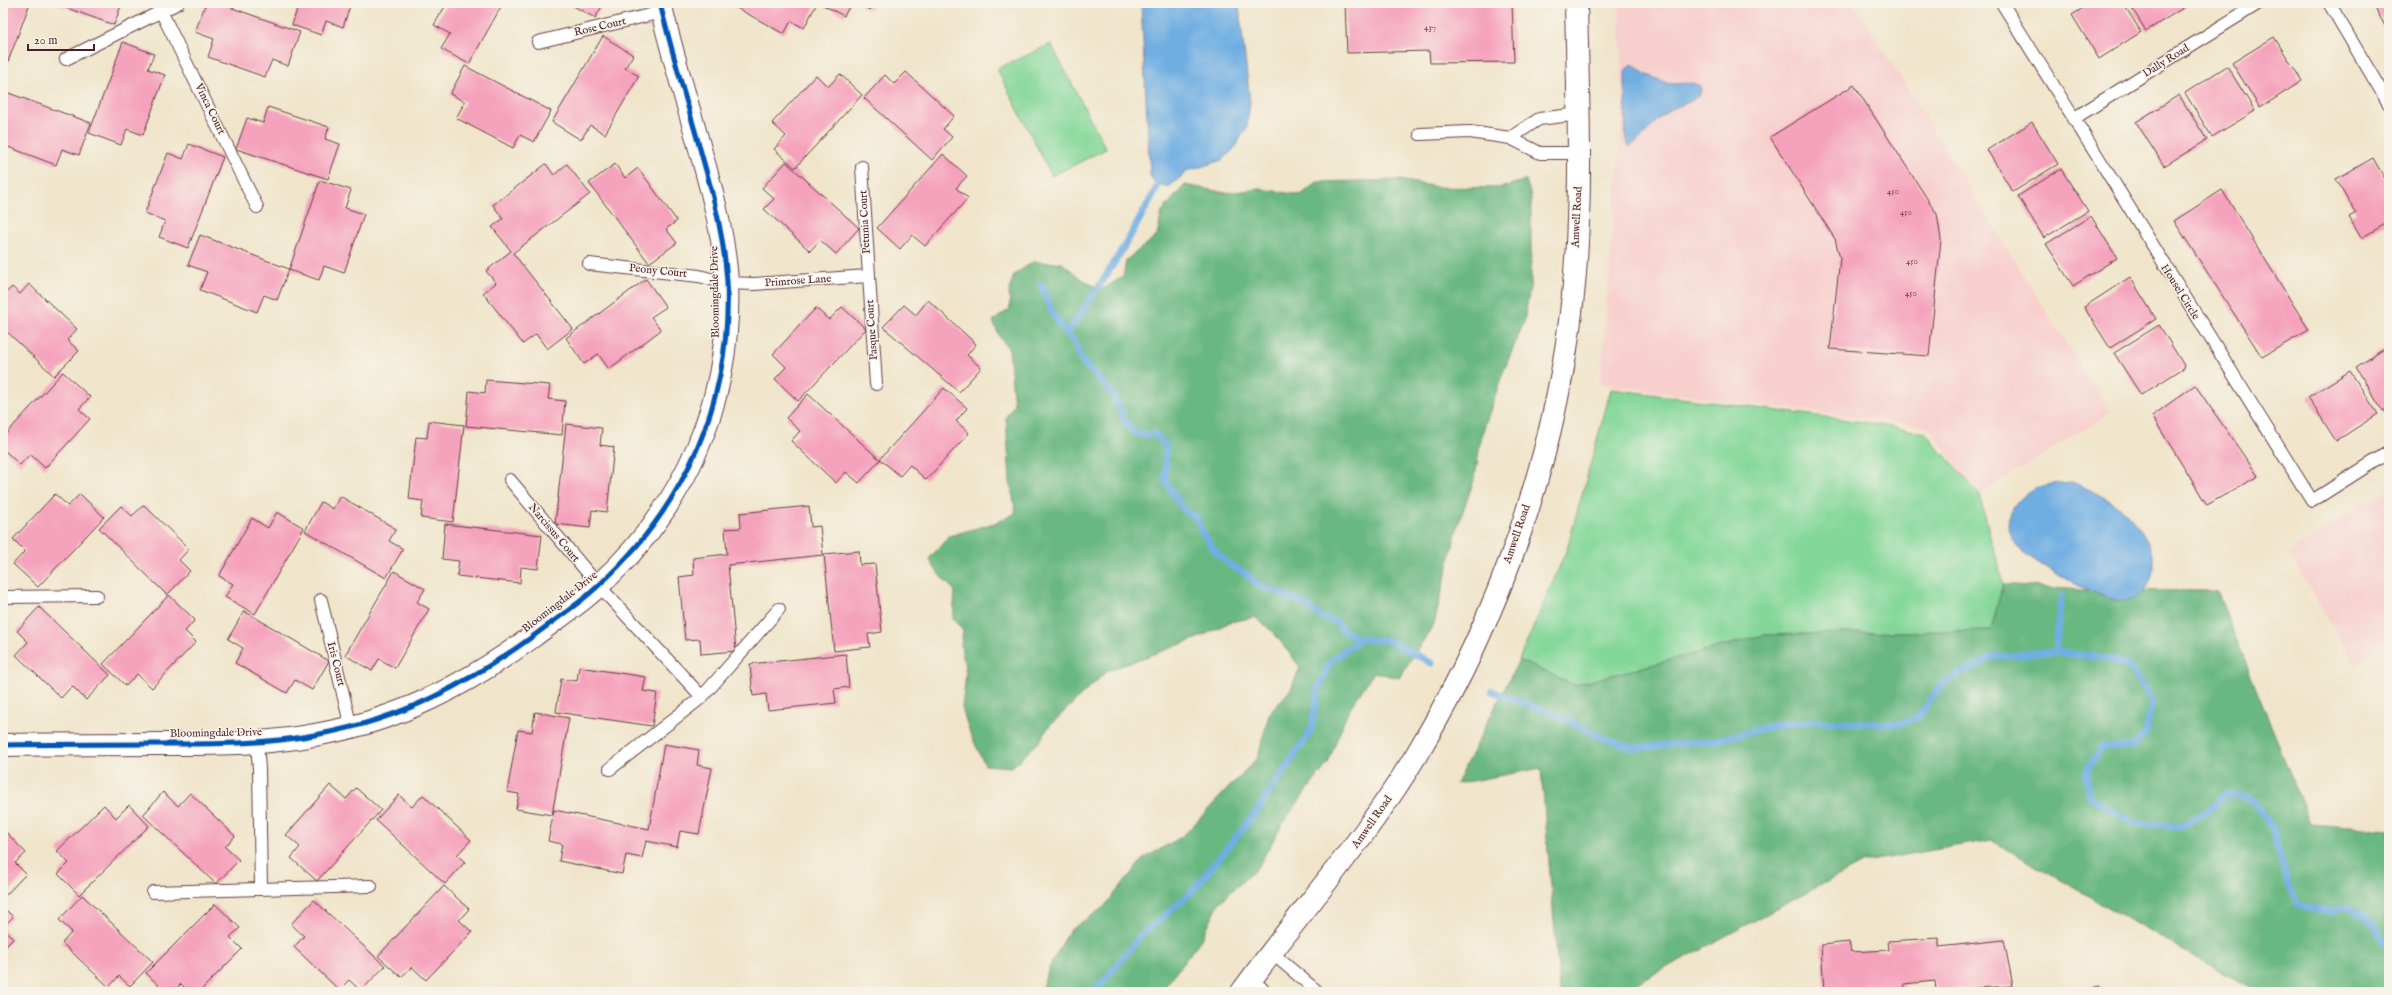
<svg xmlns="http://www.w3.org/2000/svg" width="2392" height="995" viewBox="0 0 2392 995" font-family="'IM FELL English',serif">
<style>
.built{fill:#f7d0ce}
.green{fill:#83d799;stroke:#667b62}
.forest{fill:#6ab881;stroke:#5a6c56}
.water{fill:#6faee2;stroke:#5c6686}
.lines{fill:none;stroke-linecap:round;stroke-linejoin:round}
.stream{stroke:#6faee2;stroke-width:7}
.building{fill:#f5a2bc}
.lane-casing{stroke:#633d43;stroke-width:14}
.street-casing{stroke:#633d43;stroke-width:24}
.secondary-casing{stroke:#633d43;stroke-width:24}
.lane{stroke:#fff;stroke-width:12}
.street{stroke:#fff;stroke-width:22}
.secondary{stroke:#fff;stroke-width:22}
.cycleway-casing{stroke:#f7f3e8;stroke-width:8}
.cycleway{stroke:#0057b8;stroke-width:5}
.labels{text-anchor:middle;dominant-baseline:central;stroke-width:3;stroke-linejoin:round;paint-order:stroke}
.number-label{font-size:9px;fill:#75404f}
.street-label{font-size:11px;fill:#4a1f2b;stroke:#f7f3e8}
</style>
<rect width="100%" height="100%" fill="#f7f3e8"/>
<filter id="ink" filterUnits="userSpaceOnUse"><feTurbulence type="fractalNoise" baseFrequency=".025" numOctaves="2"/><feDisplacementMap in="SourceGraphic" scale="8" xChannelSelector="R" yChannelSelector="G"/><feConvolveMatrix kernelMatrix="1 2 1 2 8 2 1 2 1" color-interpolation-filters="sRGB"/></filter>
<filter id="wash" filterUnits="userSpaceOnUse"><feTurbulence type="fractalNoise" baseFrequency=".012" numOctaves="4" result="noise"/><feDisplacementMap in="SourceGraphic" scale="16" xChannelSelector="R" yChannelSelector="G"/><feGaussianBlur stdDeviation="0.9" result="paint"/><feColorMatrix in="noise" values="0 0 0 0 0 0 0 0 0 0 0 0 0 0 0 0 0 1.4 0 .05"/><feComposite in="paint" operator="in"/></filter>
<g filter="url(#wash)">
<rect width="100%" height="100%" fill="#f0e5cb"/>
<!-- built -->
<path class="built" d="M 1619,3 L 1854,3 L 2110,413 L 1976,497 L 1930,427 L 1600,384 L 1623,108 Z
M 2389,490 L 2389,643 L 2356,665 L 2288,552 Z"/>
<!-- green -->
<path class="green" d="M 1051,44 L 1106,149 L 1052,176 L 997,69 Z
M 1611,389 L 1863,422 L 1925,433 L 1979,494 L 2003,584 L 1991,630 L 1764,635 L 1575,685 L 1519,660 L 1567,549 Z"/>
<!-- forest -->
<path class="forest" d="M 1400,180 L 1437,187 L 1500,188 L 1526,180 L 1531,197 L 1531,281 L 1524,322 L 1502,375 L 1481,437 L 1475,477 L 1458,525 L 1434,624 L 1399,678 L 1374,672 L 1348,711 L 1328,763 L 1284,821 L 1258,867 L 1219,903 L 1202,938 L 1161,992 L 1040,992 L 1050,966 L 1069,931 L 1104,907 L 1143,859 L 1183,836 L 1258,757 L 1269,714 L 1291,689 L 1300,667 L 1274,633 L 1255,617 L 1230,622 L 1198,638 L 1107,671 L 1050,725 L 1039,742 L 1012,767 L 985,765 L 970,733 L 962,708 L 966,674 L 961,645 L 963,631 L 953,619 L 955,591 L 940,576 L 929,559 L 949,536 L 998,522 L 1016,513 L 1010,482 L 1006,417 L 1014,405 L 1009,349 L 999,336 L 993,321 L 1010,309 L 1009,291 L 1014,275 L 1033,262 L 1062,263 L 1080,278 L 1101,290 L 1123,277 L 1126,260 L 1157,236 L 1162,211 L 1185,185 L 1226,193 L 1260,189 L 1301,195 L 1317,182 Z
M 2003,584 L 2081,590 L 2217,591 L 2310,824 L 2389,830 L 2389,992 L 2257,992 L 1991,840 L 1864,862 L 1621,992 L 1560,992 L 1541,768 L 1456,784 L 1519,660 L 1575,685 L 1764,635 L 1991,630 Z"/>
<!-- water -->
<path class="water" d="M 1141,3 L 1238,3 L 1239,6 L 1250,102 L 1247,127 L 1233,150 L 1222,160 L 1188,171 L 1170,186 C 1160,188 1154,184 1150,175 Z
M 1633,64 L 1645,74 L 1669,84 L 1692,83 L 1698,85 L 1701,89 C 1698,103 1679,104 1668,111 C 1653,121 1644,139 1629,147 L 1626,141 L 1625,74 L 1626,69 Z
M 2072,482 C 2089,489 2105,497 2120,508 C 2142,523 2164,561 2147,586 C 2139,599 2130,602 2115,600 C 2095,597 2023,558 2013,542 C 2001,523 2013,501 2031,491 C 2043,484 2058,483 2072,482 Z"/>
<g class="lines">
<!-- stream -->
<path class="stream" d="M 1041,285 L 1053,315 L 1077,346 L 1081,360 L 1113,394 L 1126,424 L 1136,434 L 1156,435 L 1166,446 L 1165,479 L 1175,497 L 1185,511 L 1196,517 L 1202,532 L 1215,551 L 1229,564 L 1249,576 L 1258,585 L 1299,601 L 1320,616 L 1338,623 L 1342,630 L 1360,639
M 1068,332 C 1103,283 1135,231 1162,177
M 2055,652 L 2061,597
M 1492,691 L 1561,717 L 1603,738 L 1634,748 L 1717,740 L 1777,725 L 1814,721 L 1898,724 L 1917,718 L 1943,683 L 1992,657 L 2055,652 L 2108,658 L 2132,669 L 2153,702 L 2145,734 L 2134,747 L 2102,747 L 2086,771 L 2089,796 L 2132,823 L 2182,826 L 2208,811 L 2229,793 L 2255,801 L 2273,831 L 2288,885 L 2300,905 L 2330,912 L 2346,907 C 2356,912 2368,917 2375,927 C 2380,934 2381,941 2389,947
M 1095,992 L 1141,935 L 1189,895 L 1253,816 L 1311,731 L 1319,687 L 1330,662 L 1360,639 L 1390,641 L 1432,663"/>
</g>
<g id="blocks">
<!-- building -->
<path class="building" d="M 3,3 L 30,3 L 3,75 Z
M 53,3 L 122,3 L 114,25 Z
M 206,3 L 218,3 L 300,32 L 288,66 L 272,60 L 265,77 L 208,57 L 214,39 L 195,32 Z
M 299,3 L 351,3 L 343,27 L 326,21 L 321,35 L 292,25 Z
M 447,3 L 503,3 L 469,64 L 441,49 L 450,34 L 434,25 Z
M 568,3 L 604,3 L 595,18 Z
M 728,3 L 817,3 L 804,28 L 791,21 L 784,34 Z
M 819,3 L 851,3 L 844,16 Z
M 857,3 L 874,3 L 870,10 Z
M 1345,3 L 1512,3 L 1514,62 L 1430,63 L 1429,51 L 1347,53 Z
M 2091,3 L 2123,3 L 2141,32 L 2099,59 L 2072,15 Z
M 2129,3 L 2187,3 L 2188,5 L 2146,31 Z
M 2372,3 L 2389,3 L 2389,33 Z
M 603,36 L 633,55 L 625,68 L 639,76 L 605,134 L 590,125 L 581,140 L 552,122 Z
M 2274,37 L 2302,81 L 2260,108 L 2232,63 Z
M 123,42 L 154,54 L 148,69 L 165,75 L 143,135 L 127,129 L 121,145 L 89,133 Z
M 465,66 L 551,111 L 534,142 L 520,135 L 513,148 L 456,118 L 465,102 L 450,94 Z
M 2227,66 L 2255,111 L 2212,137 L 2185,93 Z
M 906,72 L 954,116 L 943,129 L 952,137 L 932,160 L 864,98 L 885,75 L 894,84 Z
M 840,74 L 862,95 L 795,168 L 774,149 L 786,136 L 772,123 L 816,75 L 828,87 Z
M 1854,85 L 1937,214 L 1941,239 L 1929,356 L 1830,349 L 1840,258 L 1835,239 L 1770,137 Z
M 3,91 L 91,123 L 79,155 L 62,149 L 56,165 L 3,145 Z
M 2179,95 L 2207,140 L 2164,166 L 2136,122 Z
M 268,107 L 329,127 L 325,139 L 340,144 L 328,179 L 236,149 L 247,118 L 263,123 Z
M 2032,122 L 2058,164 L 2013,192 L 1987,150 Z
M 189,144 L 223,157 L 188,248 L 159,237 L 165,221 L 145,213 L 168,153 L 183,159 Z
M 943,154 L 967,176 L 956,188 L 968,198 L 925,246 L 912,235 L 900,249 L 877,228 Z
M 2373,158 L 2389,186 L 2389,222 L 2361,238 L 2349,217 L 2356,213 L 2336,179 Z
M 786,162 L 859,228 L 836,254 L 820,240 L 810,251 L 764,209 L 774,199 L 762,188 Z
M 546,164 L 554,175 L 567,164 L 590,194 L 513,253 L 573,329 L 547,349 L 536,334 L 523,344 L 483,293 L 496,283 L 486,271 L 511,251 L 492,227 L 503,219 L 493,205 Z
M 615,164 L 625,178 L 638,168 L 677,221 L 666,229 L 677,243 L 649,263 L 589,183 Z
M 2061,169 L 2088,211 L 2044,238 L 2018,196 Z
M 320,180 L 351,190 L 345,208 L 364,214 L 344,273 L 324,266 L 319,280 L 289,270 Z
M 2222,190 L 2309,330 L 2262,357 L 2174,221 Z
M 2091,216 L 2117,258 L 2073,286 L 2046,244 Z
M 200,235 L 289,269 L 277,300 L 264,295 L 257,312 L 200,290 L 207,272 L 188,265 Z
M 2130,277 L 2156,319 L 2110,348 L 2084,307 Z
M 646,279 L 666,307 L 651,317 L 661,330 L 609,369 L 598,354 L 584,364 L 566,338 Z
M 29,284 L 77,329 L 67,340 L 79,351 L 54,376 L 3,328 L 3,296 L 12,287 L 20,294 Z
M 928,300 L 976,344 L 967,355 L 981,368 L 959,392 L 883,327 L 904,305 L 916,315 Z
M 842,307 L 866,329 L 798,401 L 775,379 L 786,367 L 773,354 L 816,308 L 829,320 Z
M 2159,325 L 2185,367 L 2141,395 L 2114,353 Z
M 2389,346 L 2389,409 L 2383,412 L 2356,367 Z
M 2350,371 L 2378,414 L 2336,441 L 2308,397 Z
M 63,372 L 90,397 L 79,409 L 90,419 L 45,468 L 30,454 L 20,465 L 3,449 L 3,437 Z
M 486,380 L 550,385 L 548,399 L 565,401 L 562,435 L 466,426 L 469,391 L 485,393 Z
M 2195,385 L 2258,476 L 2207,505 L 2152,416 Z
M 944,388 L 967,408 L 956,421 L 969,433 L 926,480 L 910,465 L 900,476 L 880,459 Z
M 808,394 L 880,460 L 859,483 L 846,472 L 836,483 L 791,441 L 800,431 L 786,418 Z
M 429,421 L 464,425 L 453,522 L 421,518 L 423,501 L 409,499 L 416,437 L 427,438 Z
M 566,424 L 602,428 L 600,445 L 614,447 L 607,512 L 592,510 L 590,528 L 555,524 Z
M 55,494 L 68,506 L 80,494 L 104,517 L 38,587 L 13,564 L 25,551 L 13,539 Z
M 340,496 L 396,529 L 389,541 L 403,549 L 386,578 L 305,531 L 321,502 L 333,509 Z
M 144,505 L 189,549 L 179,560 L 190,571 L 167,595 L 99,528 L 121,506 L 132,516 Z
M 809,506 L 811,527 L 820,526 L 823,555 L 728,565 L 736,651 L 701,654 L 700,639 L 685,640 L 679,577 L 694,575 L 693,558 L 727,554 L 725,529 L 741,528 L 740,513 Z
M 277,512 L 304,528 L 255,614 L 225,597 L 233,584 L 219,576 L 252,518 L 268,528 Z
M 445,524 L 542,535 L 538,569 L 521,567 L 520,583 L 457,576 L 459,561 L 442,559 Z
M 859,551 L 860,565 L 875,564 L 882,632 L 868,634 L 870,647 L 834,651 L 824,554 Z
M 394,571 L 425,589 L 417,602 L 429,609 L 395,668 L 379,659 L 372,671 L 345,655 Z
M 169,595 L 195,620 L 185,631 L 196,642 L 152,688 L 137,674 L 126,686 L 103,664 Z
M 39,607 L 110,675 L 86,700 L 72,686 L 61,698 L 16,655 L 28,642 L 17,631 Z
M 244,611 L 329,661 L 312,690 L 295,680 L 287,693 L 235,663 L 243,648 L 228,639 Z
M 846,654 L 849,687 L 834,689 L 836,703 L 768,710 L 766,694 L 753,696 L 750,664 Z
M 579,667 L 646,677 L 643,691 L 657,693 L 652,726 L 556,712 L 561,679 L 577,681 Z
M 535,712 L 569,718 L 552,815 L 516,809 L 519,794 L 507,792 L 518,730 L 532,732 Z
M 664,744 L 699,750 L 697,765 L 712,768 L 699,834 L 680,831 L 677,847 L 646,841 L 642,858 L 626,855 L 622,874 L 559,861 L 562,844 L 548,841 L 554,810 L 649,829 Z
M 330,785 L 346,799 L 356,788 L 381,810 L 317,881 L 291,858 L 300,847 L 286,835 Z
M 163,792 L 178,806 L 190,793 L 235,836 L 225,847 L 239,860 L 216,884 L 143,815 Z
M 399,795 L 412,807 L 423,795 L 471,840 L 457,855 L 465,862 L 445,884 L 376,820 Z
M 104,805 L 116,818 L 129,805 L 149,826 L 79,895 L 58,874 L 69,863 L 57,851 Z
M 3,829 L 26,853 L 15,863 L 26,874 L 3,898 Z
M 444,886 L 469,909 L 459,920 L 472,932 L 426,980 L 412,967 L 401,977 L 378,956 Z
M 82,895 L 153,962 L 130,986 L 119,976 L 109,987 L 62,943 L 72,932 L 59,920 Z
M 314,900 L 385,966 L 361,991 L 349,980 L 339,990 L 294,947 L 304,936 L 291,924 Z
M 215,904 L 240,928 L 230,937 L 242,949 L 199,992 L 189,992 L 181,984 L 173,992 L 166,992 L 146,973 Z
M 3,907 L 13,917 L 3,927 Z
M 3,928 L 13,939 L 3,949 Z
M 1939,938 L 1939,947 L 2004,940 L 2013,986 L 1936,990 L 1935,981 L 1904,984 L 1906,992 L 1824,992 L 1821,945 L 1849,942 L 1851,952 L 1889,950 L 1888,941 Z
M 2100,985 L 2104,992 L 2086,992 Z"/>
</g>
</g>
<g filter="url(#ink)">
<use href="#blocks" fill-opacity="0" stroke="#633d43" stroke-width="1"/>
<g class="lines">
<defs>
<path id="lane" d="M 157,3 L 257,207
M 2002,3 L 2312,501 L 2389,452
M 2329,3 L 2389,104
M 538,42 L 662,12
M 66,59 L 178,3
M 2073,119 L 2259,3
M 1420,134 L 1470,132 L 1510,138 L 1540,153 L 1580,153
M 1510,138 L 1539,119 L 1579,114
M 862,167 L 876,384
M 589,264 L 699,276 L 727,283 L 754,284 L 868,276
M 510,480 L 599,586 L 702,697 L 610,769
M 3,597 L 97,596
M 321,600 L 351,728
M 702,697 L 779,609
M 257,744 L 259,769 L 261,887
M 153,892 L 371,886
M 1273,954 L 1318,992
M 1251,980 L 1267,992"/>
<path id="street" d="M 3,745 C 58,744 113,744 168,744 C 220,744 270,744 320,734 C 402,719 465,685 532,637 C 554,620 578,605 598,586 C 686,506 732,400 727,281 C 724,238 714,198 702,156 C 688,105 672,54 660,3"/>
<path id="secondary" d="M 1242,992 C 1300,911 1367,838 1418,752 C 1500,616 1557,453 1573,295 C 1583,198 1578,100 1576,3"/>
</defs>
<!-- lane casing -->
<use href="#lane" class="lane-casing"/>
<!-- street casing -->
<use href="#street" class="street-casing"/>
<!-- secondary casing -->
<use href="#secondary" class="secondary-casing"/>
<!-- lane -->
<use href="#lane" class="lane"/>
<!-- street -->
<use href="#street" class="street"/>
<!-- secondary -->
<use href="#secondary" class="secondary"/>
<defs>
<path id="cycleway" d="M 3,745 C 58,744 113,744 168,744 C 220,744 270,744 320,734 C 402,719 465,685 532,637 C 554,620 578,605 598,586 C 686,506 732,400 727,281 C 724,238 714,198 702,156 C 688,105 672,54 660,3"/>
</defs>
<!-- cycleway casing -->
<use href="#cycleway" class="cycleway-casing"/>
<!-- cycleway -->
<use href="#cycleway" class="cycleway"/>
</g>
</g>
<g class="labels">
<!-- number labels -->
<g class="number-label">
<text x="1430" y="27">437</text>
<text x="1893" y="191">450</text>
<text x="1906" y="212">450</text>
<text x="1912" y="261">450</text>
<text x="1911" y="293">450</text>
</g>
<!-- street labels -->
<g class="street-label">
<text transform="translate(600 27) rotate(-13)">Rose Court</text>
<text transform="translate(2166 61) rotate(-32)">Dally Road</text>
<text transform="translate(210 109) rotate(64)">Vinca Court</text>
<text transform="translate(1577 217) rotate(-87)">Amwell Road</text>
<text transform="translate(865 222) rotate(-93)">Petunia Court</text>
<text transform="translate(658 271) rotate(6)">Peony Court</text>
<text transform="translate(798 281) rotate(-4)">Primrose Lane</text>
<text transform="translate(715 292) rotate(-91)">Bloomingdale Drive</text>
<text transform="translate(2180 292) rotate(58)">Housel Circle</text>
<text transform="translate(872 330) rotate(-94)">Pasque Court</text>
<text transform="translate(554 533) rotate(50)">Narcissus Court</text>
<text transform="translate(1517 534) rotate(-71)">Amwell Road</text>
<text transform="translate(560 602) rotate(-38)">Bloomingdale Drive</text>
<text transform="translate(336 664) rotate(76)">Iris Court</text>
<text transform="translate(216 733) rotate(-1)">Bloomingdale Drive</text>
<text transform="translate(1372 822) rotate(-55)">Amwell Road</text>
</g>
</g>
<!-- margin -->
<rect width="2392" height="995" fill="none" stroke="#f7f3e8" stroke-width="16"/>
<!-- scale -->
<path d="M28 44v6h66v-6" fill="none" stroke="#4a1f2b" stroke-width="2"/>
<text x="34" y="44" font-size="12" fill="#4a1f2b" stroke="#f7f3e8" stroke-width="3" paint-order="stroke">20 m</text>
</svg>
